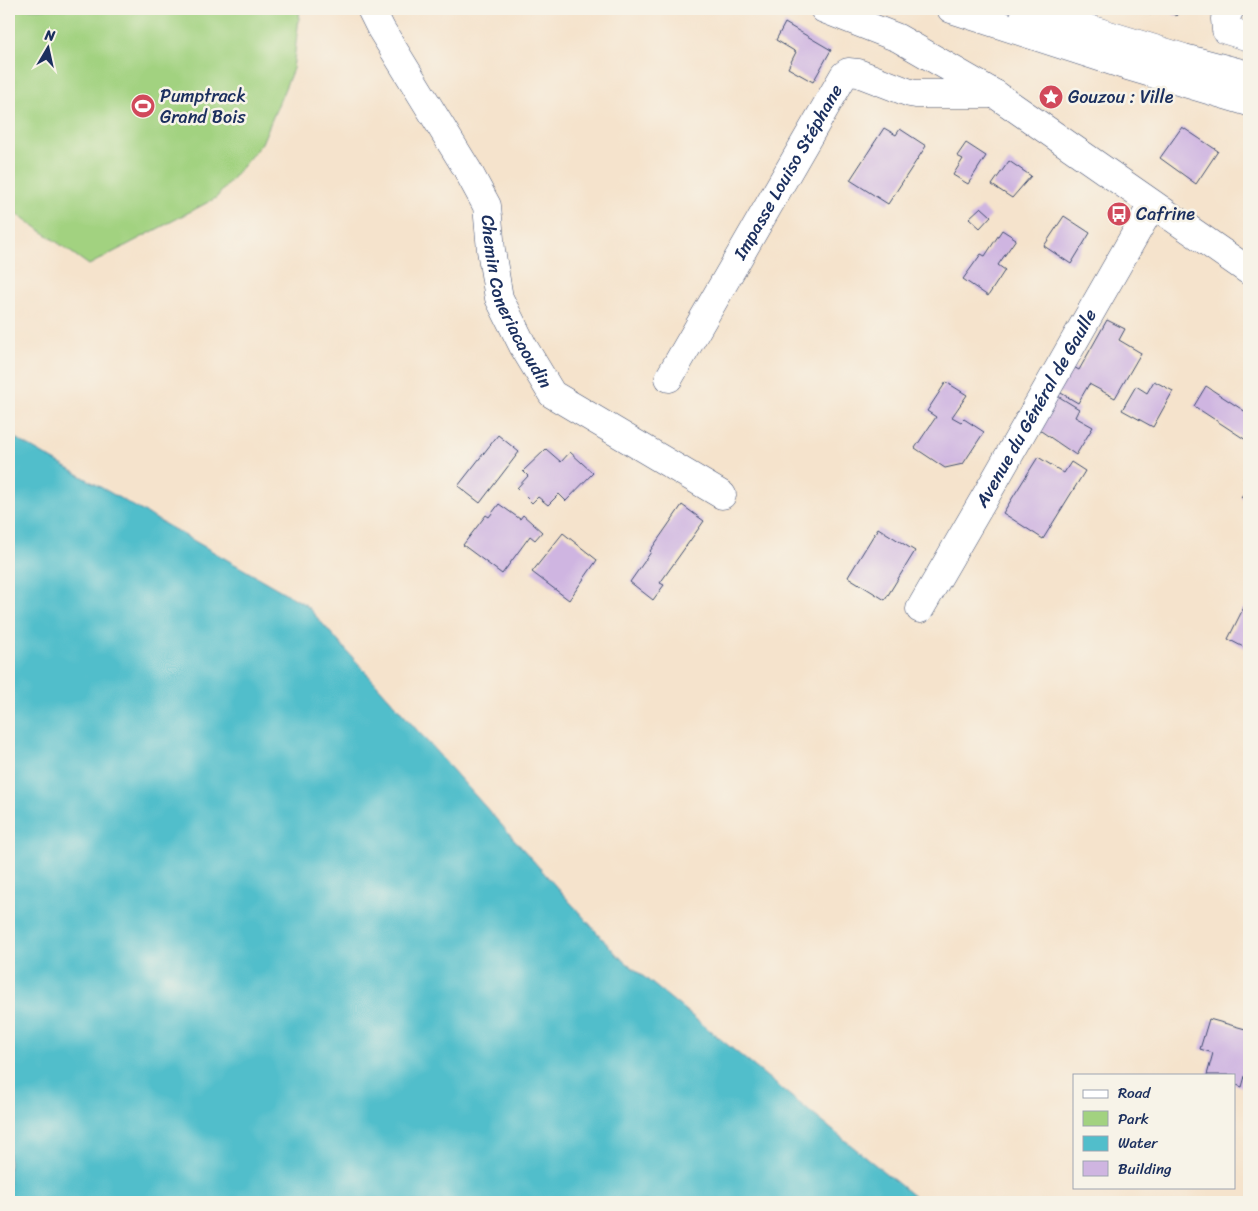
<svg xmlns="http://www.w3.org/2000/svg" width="1258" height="1211" viewBox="0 0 1258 1211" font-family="Sriracha,sans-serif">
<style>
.green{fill:#a2d280;stroke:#5e806f}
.water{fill:#51becb;stroke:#367694}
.building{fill:#cfb5e1}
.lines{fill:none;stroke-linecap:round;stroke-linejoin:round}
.street-casing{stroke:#3c4a6e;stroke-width:29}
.secondary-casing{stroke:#3c4a6e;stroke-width:29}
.primary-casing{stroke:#3c4a6e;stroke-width:29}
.street{stroke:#fff;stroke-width:28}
.secondary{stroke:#fff;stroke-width:28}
.primary{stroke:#fff;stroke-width:28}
.labels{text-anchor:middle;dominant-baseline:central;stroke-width:5;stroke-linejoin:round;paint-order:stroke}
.poi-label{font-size:18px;fill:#1b2f5e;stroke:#f7f3e8;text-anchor:start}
.street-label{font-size:18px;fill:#1b2f5e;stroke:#f7f3e8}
</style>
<rect width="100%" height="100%" fill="#f7f3e8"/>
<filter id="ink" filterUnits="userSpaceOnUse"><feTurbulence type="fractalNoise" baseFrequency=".02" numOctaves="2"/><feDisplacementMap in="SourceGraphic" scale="10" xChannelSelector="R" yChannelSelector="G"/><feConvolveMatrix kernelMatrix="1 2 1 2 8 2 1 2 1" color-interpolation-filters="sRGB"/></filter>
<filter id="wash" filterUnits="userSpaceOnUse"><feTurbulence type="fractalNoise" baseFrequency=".0096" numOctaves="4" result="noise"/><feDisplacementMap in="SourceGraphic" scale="20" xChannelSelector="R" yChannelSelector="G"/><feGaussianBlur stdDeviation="1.12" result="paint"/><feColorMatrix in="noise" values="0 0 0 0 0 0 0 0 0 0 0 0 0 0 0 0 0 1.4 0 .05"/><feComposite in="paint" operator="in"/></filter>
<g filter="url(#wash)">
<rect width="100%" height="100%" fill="#f5e3cc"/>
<!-- green -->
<path class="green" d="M 9,9 L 300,9 L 293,69 L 262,143 L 216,198 L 89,265 L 9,208 Z"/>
<!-- water -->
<path class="water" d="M 9,438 L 15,438 L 306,605 L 617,955 L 921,1202 L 9,1202 Z"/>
<g id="blocks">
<!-- building -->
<path class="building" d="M 1142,9 L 1156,9 L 1151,15 Z
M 1166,9 L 1181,9 L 1176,16 Z
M 785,23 L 831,50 L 813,82 L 788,68 L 796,52 L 776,40 Z
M 1182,127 L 1218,151 L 1196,184 L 1160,158 Z
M 884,128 L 896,135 L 900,129 L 926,146 L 888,204 L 850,180 Z
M 966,143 L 986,156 L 968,184 L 953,175 L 963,159 L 957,156 Z
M 1009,161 L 1031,176 L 1012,198 L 992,185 Z
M 981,207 L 991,216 L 980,228 L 969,218 Z
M 1064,216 L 1090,233 L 1071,264 L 1044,246 Z
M 1002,230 L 1016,239 L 998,265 L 1005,270 L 988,296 L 963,279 L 981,254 L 985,256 Z
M 1107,320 L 1125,329 L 1119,340 L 1141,353 L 1115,398 L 1089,384 L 1078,403 L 1054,389 L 1068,364 L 1079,370 Z
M 1154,381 L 1173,391 L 1153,427 L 1122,410 L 1136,386 L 1147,393 Z
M 946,382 L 967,395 L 952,417 L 961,422 L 964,419 L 984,432 L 963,464 L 945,468 L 915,448 L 936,417 L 927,411 Z
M 1206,386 L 1249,414 L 1249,442 L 1194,406 Z
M 1048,390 L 1079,409 L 1075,417 L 1093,427 L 1076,455 L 1038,429 Z
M 498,435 L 519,452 L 480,503 L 458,486 Z
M 546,449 L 561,462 L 570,452 L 593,473 L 566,501 L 559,494 L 548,505 L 538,497 L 532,503 L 517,488 L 528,476 L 523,471 Z
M 1038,457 L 1064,473 L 1071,462 L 1085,471 L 1043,539 L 1003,513 Z
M 1249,470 L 1249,484 L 1243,479 Z
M 1249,486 L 1249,503 L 1241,497 Z
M 499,504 L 520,519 L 523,515 L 542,532 L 535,540 L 530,536 L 502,574 L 463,545 L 486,515 L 489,517 Z
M 682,505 L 704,521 L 660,583 L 664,585 L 653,600 L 630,582 L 651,552 L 650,551 Z
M 878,528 L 915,551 L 885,600 L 848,577 Z
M 563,533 L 597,560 L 569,600 L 532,572 Z
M 1244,607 L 1249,609 L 1249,650 L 1228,639 Z
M 1209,1019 L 1249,1030 L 1249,1062 L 1242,1087 L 1234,1084 L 1234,1075 L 1207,1075 L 1213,1053 L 1200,1049 Z"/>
</g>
</g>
<g filter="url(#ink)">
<use href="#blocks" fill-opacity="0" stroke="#3c4a6e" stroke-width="1"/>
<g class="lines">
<defs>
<g id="street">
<path id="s1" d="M 371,9 L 381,29 L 467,169 L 487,206 L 491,250 L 499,298 L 523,346 L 552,394 L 722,495"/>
<path d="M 1230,9 L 1225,19 L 1226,30 L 1249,37"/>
<path id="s2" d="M 669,378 L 844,75 L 848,72 L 858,73 L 910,93 L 916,94 L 995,94"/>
<path id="s3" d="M 920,609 L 988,492 L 1152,205"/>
</g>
<path id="secondary" d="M 824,9 L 898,38 L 995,94 L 1249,271"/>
<path id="primary" d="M 951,9 L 1121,64 L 1249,102
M 1024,9 L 1184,58 L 1249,75"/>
</defs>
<!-- street casing -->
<use href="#street" class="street-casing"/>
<!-- secondary casing -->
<use href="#secondary" class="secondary-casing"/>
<!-- primary casing -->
<use href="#primary" class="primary-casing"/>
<!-- street -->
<use href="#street" class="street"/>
<!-- secondary -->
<use href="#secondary" class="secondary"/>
<!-- primary -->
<use href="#primary" class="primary"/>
</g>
</g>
<!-- icons -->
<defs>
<symbol id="sight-disc" viewBox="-11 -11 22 22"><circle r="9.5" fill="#d1495b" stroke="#f7f3e8"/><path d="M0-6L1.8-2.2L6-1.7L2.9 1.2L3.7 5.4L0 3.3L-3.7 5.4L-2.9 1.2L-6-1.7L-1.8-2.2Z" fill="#fff"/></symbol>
<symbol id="stadium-disc" viewBox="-11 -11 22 22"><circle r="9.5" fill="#d1495b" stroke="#f7f3e8"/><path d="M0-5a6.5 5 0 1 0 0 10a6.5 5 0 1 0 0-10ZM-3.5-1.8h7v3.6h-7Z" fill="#fff"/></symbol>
<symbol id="bus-disc" viewBox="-11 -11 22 22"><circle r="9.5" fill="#d1495b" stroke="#f7f3e8"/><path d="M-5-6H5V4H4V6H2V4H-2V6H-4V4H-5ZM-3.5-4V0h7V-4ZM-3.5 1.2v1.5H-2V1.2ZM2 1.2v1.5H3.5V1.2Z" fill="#fff"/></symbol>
</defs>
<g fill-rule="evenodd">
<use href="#sight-disc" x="1037" y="83" width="28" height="28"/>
<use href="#stadium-disc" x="129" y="92" width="28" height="28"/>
<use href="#bus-disc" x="1105" y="200" width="28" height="28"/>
</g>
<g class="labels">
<!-- poi labels -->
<g class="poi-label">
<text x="160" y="96">Pumptrack<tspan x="160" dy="21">Grand Bois</tspan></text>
<text x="1068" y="97">Gouzou : Ville</text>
<text x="1136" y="214">Cafrine</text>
</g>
<!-- street labels -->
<g class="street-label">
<text stroke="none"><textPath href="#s2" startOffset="238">Impasse Louiso Stéphane</textPath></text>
<text stroke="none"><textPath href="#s1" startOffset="330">Chemin Coneriacaoudin</textPath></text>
<text stroke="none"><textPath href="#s3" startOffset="232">Avenue du Général de Gaulle</textPath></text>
</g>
</g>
<!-- margin -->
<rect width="1258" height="1211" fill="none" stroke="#f7f3e8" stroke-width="30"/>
<!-- legend -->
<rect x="1073" y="1074" width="162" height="115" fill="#f7f3e8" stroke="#9fa5b1"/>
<rect x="1083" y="1090" width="25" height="8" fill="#ffffff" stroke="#9fa5b1"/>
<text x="1118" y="1098" font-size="15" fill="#1b2f5e">Road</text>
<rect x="1083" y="1111" width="25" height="15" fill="#a2d280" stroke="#9fa5b1"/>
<text x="1118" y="1124" font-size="15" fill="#1b2f5e">Park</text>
<rect x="1083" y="1136" width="25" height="15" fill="#51becb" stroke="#9fa5b1"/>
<text x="1118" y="1148" font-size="15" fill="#1b2f5e">Water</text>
<rect x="1083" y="1161" width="25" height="15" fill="#cfb5e1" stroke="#9fa5b1"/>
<text x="1118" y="1174" font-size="15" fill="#1b2f5e">Building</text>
<!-- north arrow -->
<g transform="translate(48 48) rotate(9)" stroke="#f7f3e8" stroke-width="4" paint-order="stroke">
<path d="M0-4L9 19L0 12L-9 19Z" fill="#1b2f5e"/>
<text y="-8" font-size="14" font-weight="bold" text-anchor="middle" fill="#1b2f5e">N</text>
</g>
</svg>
